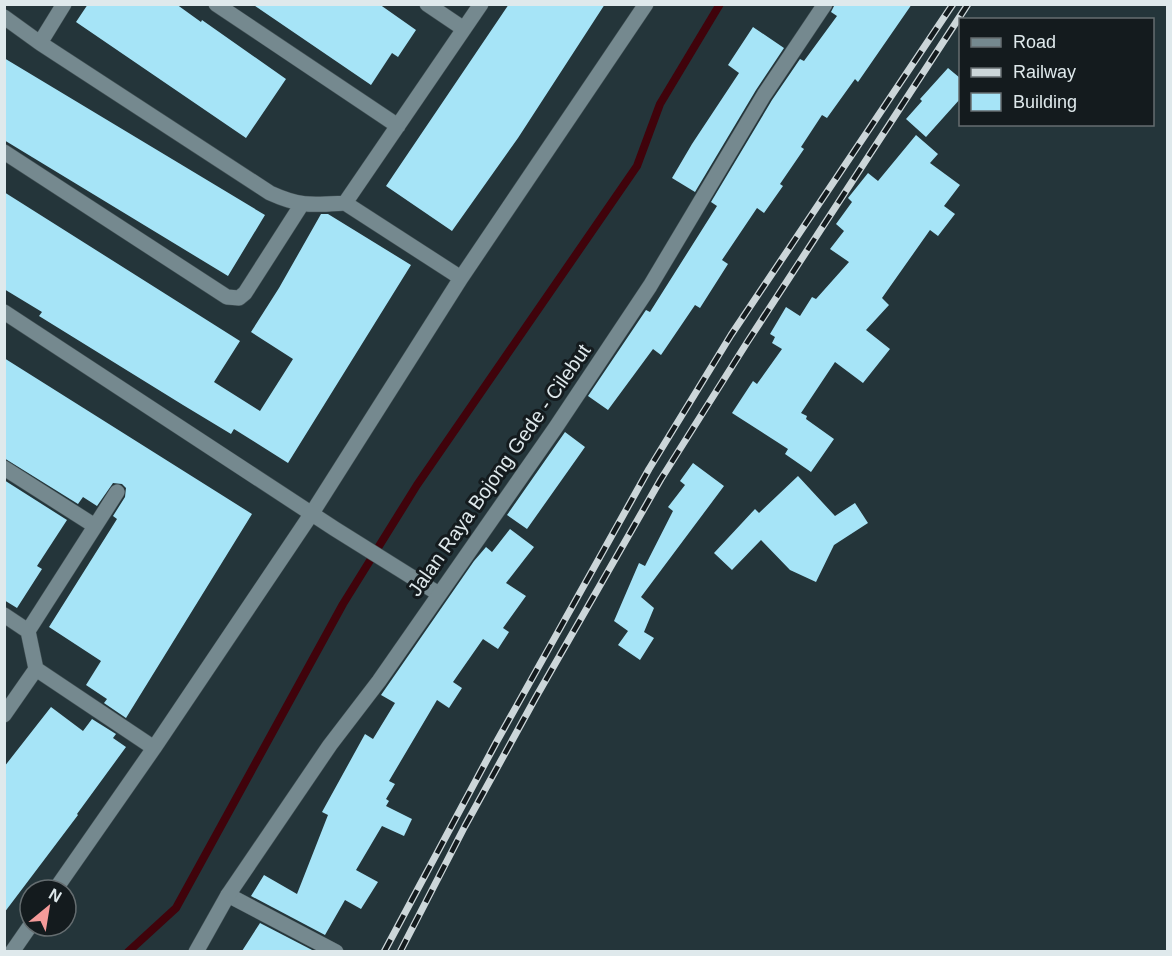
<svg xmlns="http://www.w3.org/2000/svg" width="1172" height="956" viewBox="0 0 1172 956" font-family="Helvetica,sans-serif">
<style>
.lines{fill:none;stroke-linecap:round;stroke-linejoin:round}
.stream{stroke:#40030b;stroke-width:8}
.building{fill:#a6e4f7}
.minor-casing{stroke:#435256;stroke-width:16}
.secondary-casing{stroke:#435256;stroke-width:16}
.minor{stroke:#75898f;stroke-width:15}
.secondary{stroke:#75898f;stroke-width:15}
.rail-casing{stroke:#ccd6d9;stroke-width:7}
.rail{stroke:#141b1e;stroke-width:4.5;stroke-dasharray:14;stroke-linecap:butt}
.labels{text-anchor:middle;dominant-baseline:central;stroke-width:6;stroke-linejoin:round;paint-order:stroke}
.street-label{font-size:20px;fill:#dfe9ec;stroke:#141b1e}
</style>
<rect width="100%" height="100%" fill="#24353a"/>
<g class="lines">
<!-- stream -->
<path class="stream" d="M 128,952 L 176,908 L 343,604 L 417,485 L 637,166 L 660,104 L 720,4"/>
</g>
<!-- building -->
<path class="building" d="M 88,4 L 176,4 L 201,22 L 202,20 L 286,79 L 246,138 L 76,22 Z
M 252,4 L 379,4 L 416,30 L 398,57 L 392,53 L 371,85 Z
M 509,4 L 605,4 L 518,138 L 452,231 L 386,186 Z
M 835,4 L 912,4 L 858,82 L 855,79 L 827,118 L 822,115 L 801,147 L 804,149 L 780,184 L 783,186 L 764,213 L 757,208 L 722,260 L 728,264 L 700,308 L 695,305 L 661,355 L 653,349 L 608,410 L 588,396 L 646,310 L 650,312 L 717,206 L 711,202 L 772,100 L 800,59 L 804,61 L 837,16 L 831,12 Z
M 753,27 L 784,48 L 756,90 L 695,192 L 672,178 L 692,144 L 739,73 L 728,65 Z
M 4,58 L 265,215 L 228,276 L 4,140 Z
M 948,68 L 960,78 L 960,99 L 926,137 L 906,119 L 922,101 L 920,99 Z
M 916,135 L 938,154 L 930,163 L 960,185 L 944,206 L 955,214 L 938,236 L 930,230 L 882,298 L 889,305 L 866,330 L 890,349 L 863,383 L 835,362 L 801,413 L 807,416 L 806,419 L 834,439 L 811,472 L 785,454 L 788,449 L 732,413 L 753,381 L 757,384 L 782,349 L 772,343 L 775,337 L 770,334 L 786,307 L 800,316 L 812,297 L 816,299 L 849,262 L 830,249 L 844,231 L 836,224 L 852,202 L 848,198 L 868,173 L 878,181 Z
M 4,192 L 240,341 L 214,382 L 260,411 L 293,359 L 251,332 L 279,288 L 321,214 L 328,214 L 411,265 L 288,463 L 234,429 L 231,434 L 183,405 L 39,316 L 42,312 L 4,289 Z
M 4,358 L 252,514 L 126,718 L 104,703 L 107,699 L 86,685 L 101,661 L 49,627 L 117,519 L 113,516 L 125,497 L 126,488 L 122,484 L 113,483 L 97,506 L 83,497 L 78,504 L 4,458 Z
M 565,432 L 585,447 L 527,529 L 507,515 Z
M 693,463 L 724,486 L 641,597 L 654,608 L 644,632 L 654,638 L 640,660 L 618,645 L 628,631 L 614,621 L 639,563 L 645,566 L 673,511 L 668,507 L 685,485 L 680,481 Z
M 798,476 L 835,516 L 855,503 L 868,523 L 834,545 L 816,582 L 790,570 L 761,540 L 732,570 L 714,553 L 755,509 L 759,513 Z
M 4,480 L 67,520 L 37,566 L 42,569 L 17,608 L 4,600 Z
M 510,529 L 534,547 L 506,583 L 526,596 L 503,628 L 509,632 L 498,649 L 483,639 L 453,682 L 462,688 L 449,708 L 437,700 L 389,781 L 395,784 L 386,799 L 389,801 L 386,806 L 412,819 L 404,836 L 382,826 L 356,870 L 378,882 L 361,909 L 345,900 L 325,935 L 251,896 L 264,875 L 297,894 L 328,815 L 322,812 L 365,734 L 373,739 L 395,703 L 381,695 L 474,561 L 486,547 L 492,552 Z
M 51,707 L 83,731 L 92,719 L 116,734 L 113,738 L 126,747 L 77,814 L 78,815 L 4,913 L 4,767 Z
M 260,923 L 314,951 L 242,951 Z"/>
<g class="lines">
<defs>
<path id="minor" d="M 64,4 L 40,43 L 270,193 C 301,207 312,205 345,203
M 216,4 L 398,126
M 427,4 L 464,29
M 4,17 L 40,43
M 4,152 L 227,297 L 239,298 L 245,293 L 302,204
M 461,278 L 646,4
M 4,312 L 335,529 L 439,594
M 4,468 L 95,526
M 4,615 L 28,631 L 36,669
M 28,631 L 117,492
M 4,715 L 36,669 L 154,748 L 312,513 L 461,278 L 345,203 L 481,4
M 55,890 L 154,748
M 228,895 L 336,952
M 12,952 L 30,926"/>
<path id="secondary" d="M 196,952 L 228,895 L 330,745 L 379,681 L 556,427 L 650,286 L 764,95 L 825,4"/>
</defs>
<!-- minor casing -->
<use href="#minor" class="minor-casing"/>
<!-- secondary casing -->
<use href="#secondary" class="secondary-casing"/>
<!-- minor -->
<use href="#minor" class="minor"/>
<!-- secondary -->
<use href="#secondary" class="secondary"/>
<defs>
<path id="rail" d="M 384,952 L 497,741 L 649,469 L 731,335 L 953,4
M 400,952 L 465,826 L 536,697 L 661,479 L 748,341 L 968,4"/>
</defs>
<!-- rail casing -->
<use href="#rail" class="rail-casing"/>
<!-- rail -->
<use href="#rail" class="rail"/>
</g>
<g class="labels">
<!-- street labels -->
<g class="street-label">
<text transform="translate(499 470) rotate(-55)">Jalan Raya Bojong Gede - Cilebut</text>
</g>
</g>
<!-- border -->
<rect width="1172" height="956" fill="none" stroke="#dfe9ec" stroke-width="12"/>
<!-- legend -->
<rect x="959" y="18" width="195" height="108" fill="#141b1e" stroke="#656d70" stroke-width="1.5"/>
<rect x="971" y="38" width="30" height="9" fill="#75898f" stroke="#656d70" stroke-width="1.5"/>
<text x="1013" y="48" font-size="18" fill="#dfe9ec">Road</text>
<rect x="971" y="68" width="30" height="9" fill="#ccd6d9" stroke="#656d70" stroke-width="1.5"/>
<text x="1013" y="78" font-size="18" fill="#dfe9ec">Railway</text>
<rect x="971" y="93" width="30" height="18" fill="#a6e4f7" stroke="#656d70" stroke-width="1.5"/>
<text x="1013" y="108" font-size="18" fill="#dfe9ec">Building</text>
<!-- north arrow -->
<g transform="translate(48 908) rotate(30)"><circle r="28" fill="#141b1e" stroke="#656d70" stroke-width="1.5"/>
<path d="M0-4.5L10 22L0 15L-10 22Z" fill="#f59b9a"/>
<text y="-9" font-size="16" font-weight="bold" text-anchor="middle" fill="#dfe9ec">N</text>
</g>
</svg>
